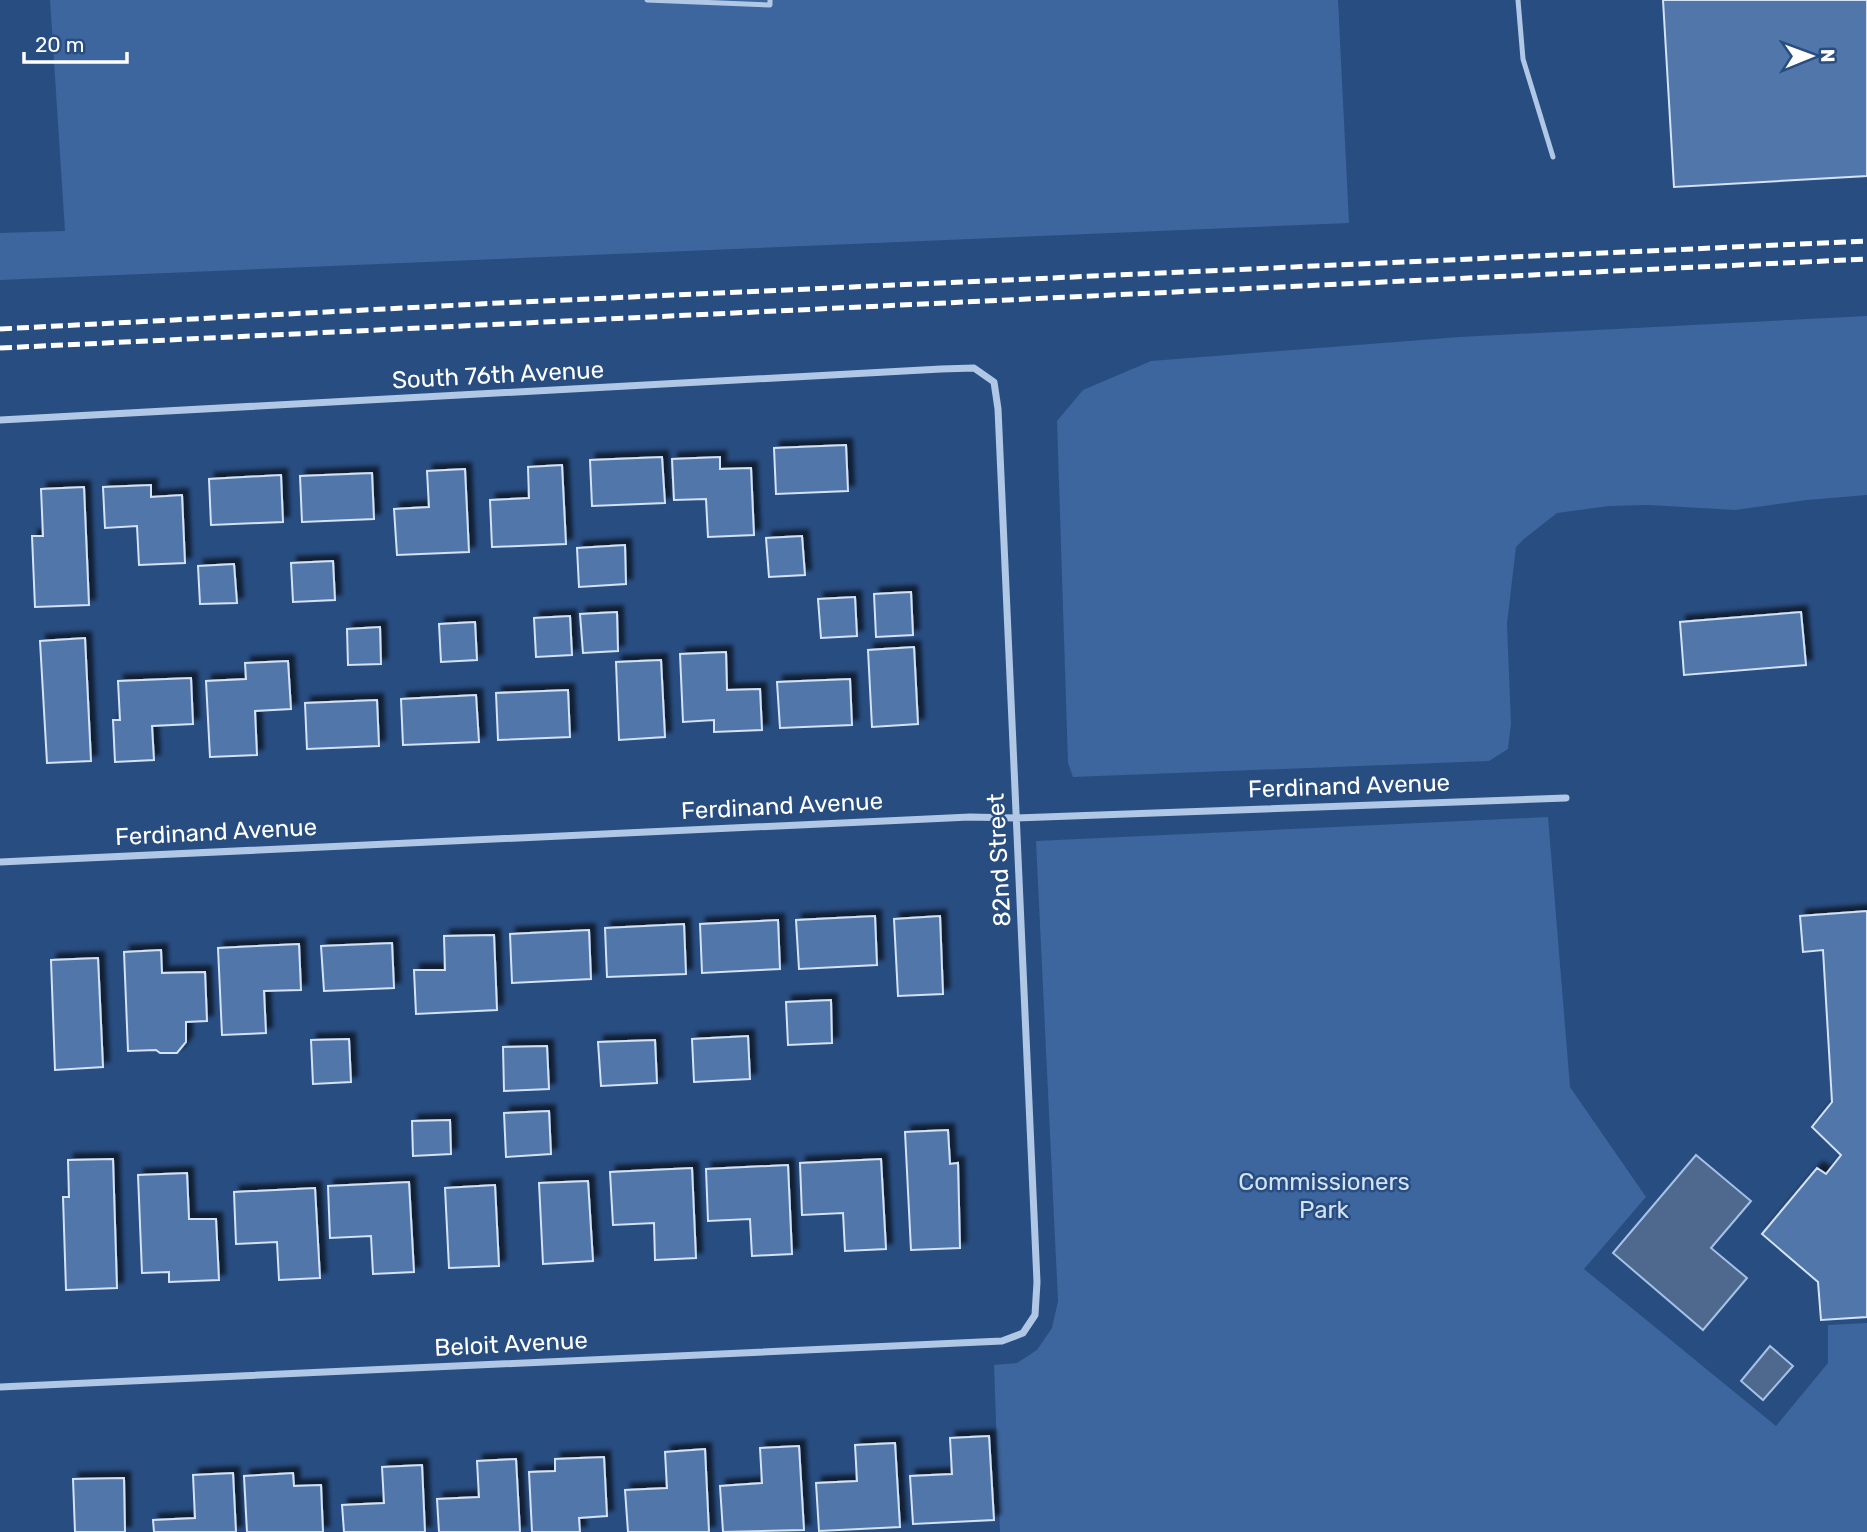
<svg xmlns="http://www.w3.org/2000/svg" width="1867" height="1532" viewBox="0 0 1867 1532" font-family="Rubik,sans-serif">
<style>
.green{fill:#3d669e}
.water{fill:#4e688e;stroke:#a5c2e6;stroke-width:2}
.building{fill:#5176a9;stroke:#d3e2f5;stroke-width:2;filter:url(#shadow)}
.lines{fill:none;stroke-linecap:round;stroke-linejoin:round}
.service{stroke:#b0c7e6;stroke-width:5}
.minor{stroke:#b0c7e6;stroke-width:7}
.rail{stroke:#fff;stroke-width:5;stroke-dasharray:12 5;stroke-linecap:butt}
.labels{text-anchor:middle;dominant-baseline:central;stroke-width:5;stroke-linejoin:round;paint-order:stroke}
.street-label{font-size:24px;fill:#fff;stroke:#284d81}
.park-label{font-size:24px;fill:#d3e2f5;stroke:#284d81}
</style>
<defs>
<filter id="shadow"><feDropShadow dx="6" dy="-6" stdDeviation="2" flood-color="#0009"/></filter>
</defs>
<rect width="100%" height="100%" fill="#284d81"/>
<!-- green -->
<path class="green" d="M 50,0 L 1338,0 L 1349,223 L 0,280 L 0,233 L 65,231 Z
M 1867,316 L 1867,495 L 1807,500 L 1735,510 L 1649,505 L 1609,506 L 1557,513 L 1524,539 L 1516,547 L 1507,624 L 1511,724 L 1508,749 L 1489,761 L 1073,777 L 1068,763 L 1057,421 L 1083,390 L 1151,361 L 1460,337 Z
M 1548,817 L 1570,1087 L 1646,1197 L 1584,1269 L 1776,1426 L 1828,1363 L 1828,1325 L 1867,1323 L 1867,1532 L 1000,1532 L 994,1365 L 1017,1363 L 1037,1350 L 1052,1328 L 1058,1301 L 1036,841 Z"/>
<!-- water -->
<path class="water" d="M 1696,1155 L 1751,1201 L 1711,1248 L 1747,1278 L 1703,1330 L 1613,1253 Z
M 1770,1346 L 1793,1366 L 1763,1400 L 1741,1381 Z"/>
<!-- building -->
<path class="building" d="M 1663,0 L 1867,0 L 1867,176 L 1674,187 Z
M 846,445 L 848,491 L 776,494 L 774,448 Z
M 662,457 L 665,503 L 592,506 L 590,460 Z
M 720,457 L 720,469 L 751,468 L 754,535 L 708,537 L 706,499 L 674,500 L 672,459 Z
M 562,465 L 566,544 L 492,547 L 490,500 L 529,498 L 528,467 Z
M 465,469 L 469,552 L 397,555 L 394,509 L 429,507 L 427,471 Z
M 372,473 L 374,519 L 302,522 L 300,476 Z
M 281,475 L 283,522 L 211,525 L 209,479 Z
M 151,485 L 151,497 L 182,495 L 185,563 L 139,565 L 137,526 L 105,528 L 103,487 Z
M 84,487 L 89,605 L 35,607 L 32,536 L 43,536 L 41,489 Z
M 802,536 L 805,575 L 769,577 L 766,538 Z
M 625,545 L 626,584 L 579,587 L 577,548 Z
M 333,561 L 335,600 L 293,602 L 291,563 Z
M 234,564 L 237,603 L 200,604 L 198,566 Z
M 911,592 L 913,635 L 876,637 L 874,594 Z
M 855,597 L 857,636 L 821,638 L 818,599 Z
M 617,612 L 618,651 L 583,653 L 580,614 Z
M 1801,612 L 1806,665 L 1684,675 L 1680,622 Z
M 570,616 L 572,655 L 536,657 L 534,618 Z
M 475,622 L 477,660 L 441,662 L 439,624 Z
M 380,627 L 381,664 L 348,665 L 347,629 Z
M 85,638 L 91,761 L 47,763 L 40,641 Z
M 914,647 L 918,724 L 872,727 L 868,650 Z
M 726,652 L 727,690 L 760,689 L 762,730 L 714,732 L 714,720 L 683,722 L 680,654 Z
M 661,660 L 665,737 L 619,740 L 616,662 Z
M 288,661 L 291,709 L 255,711 L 257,755 L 210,757 L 206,681 L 246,679 L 245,663 Z
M 191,678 L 193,724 L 152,726 L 154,760 L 115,762 L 113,720 L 120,720 L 118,681 Z
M 850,679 L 852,725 L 780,728 L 777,682 Z
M 568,690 L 570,737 L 498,740 L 496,693 Z
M 476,695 L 479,742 L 403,745 L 401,699 Z
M 377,700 L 379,746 L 307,749 L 305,703 Z
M 1867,911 L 1867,1317 L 1821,1320 L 1818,1282 L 1762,1234 L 1817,1168 L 1826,1174 L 1841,1155 L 1812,1127 L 1832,1102 L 1823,950 L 1803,952 L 1800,916 Z
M 875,916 L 877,965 L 799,969 L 796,920 Z
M 940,916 L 943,994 L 898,996 L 894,919 Z
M 778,920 L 780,969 L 702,973 L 700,924 Z
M 684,924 L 686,974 L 607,977 L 605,928 Z
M 589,930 L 591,979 L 512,983 L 510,934 Z
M 494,935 L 497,1010 L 416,1014 L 414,970 L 445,970 L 444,936 Z
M 392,943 L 394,988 L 324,991 L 321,946 Z
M 299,944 L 301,990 L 264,991 L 266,1033 L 222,1035 L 218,948 Z
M 161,950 L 162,973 L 205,972 L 207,1021 L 186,1022 L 186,1042 L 177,1053 L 160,1053 L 156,1050 L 128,1051 L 124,952 Z
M 98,958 L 103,1067 L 55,1070 L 51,960 Z
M 831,1000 L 832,1043 L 788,1045 L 786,1002 Z
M 748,1036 L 750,1079 L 694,1082 L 692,1039 Z
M 349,1039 L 351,1082 L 313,1084 L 311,1040 Z
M 655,1040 L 657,1083 L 601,1086 L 598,1042 Z
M 547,1046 L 549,1089 L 504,1091 L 503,1047 Z
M 549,1111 L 551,1154 L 506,1157 L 504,1113 Z
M 450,1120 L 451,1154 L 413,1156 L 412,1121 Z
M 948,1130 L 950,1164 L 958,1163 L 960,1248 L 911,1250 L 905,1132 Z
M 113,1159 L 117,1288 L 66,1290 L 63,1197 L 69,1197 L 68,1160 Z
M 881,1159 L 886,1249 L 845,1251 L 843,1213 L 802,1215 L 800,1163 Z
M 788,1165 L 792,1254 L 752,1256 L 750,1219 L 708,1221 L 706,1169 Z
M 692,1168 L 696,1258 L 655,1260 L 654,1223 L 613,1225 L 610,1172 Z
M 187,1173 L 189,1219 L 216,1219 L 219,1280 L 169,1282 L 169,1272 L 142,1273 L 138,1175 Z
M 588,1181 L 593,1261 L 543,1264 L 539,1183 Z
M 409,1182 L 414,1272 L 373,1274 L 371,1236 L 330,1238 L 328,1186 Z
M 495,1185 L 499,1266 L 449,1268 L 445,1188 Z
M 315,1188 L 320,1278 L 279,1280 L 277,1242 L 236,1244 L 234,1192 Z
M 989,1436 L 994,1520 L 913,1524 L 910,1476 L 952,1474 L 950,1438 Z
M 895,1443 L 900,1527 L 819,1531 L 816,1483 L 857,1481 L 855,1445 Z
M 799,1446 L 804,1530 L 723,1532 L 720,1486 L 762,1483 L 760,1448 Z
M 705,1449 L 709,1532 L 628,1532 L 625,1490 L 667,1488 L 665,1452 Z
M 604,1457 L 607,1516 L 579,1518 L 580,1532 L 532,1532 L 529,1472 L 555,1471 L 555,1459 Z
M 516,1459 L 520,1532 L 439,1532 L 437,1499 L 479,1497 L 477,1461 Z
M 422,1465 L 425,1532 L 344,1532 L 342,1505 L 384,1503 L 382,1467 Z
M 233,1473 L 236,1532 L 154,1532 L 153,1520 L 195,1518 L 193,1475 Z
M 293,1473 L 294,1486 L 321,1485 L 323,1532 L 247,1532 L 244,1476 Z
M 124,1478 L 125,1532 L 75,1532 L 73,1479 Z"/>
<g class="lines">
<!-- service -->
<path class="service" d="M 647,0 L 770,5 L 770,0
M 1518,0 L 1523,59 L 1553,157"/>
<!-- minor -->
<path class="minor" d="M 0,420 L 941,369 L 974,368 L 994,382 L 998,409 L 1037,1282 L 1035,1315 L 1023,1333 L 1002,1341 L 0,1387
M 0,862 L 970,817 L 1016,818 L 1566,798"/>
<!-- rail -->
<path class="rail" d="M 0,329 L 499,303 L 1867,241
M 0,348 L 1867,259"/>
</g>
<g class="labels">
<!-- street labels -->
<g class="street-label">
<text transform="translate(498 375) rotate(-3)">South 76th Avenue</text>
<text transform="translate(1349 786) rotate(-2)">Ferdinand Avenue</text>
<text transform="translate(782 806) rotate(-3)">Ferdinand Avenue</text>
<text transform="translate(216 832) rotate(-3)">Ferdinand Avenue</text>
<text transform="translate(999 860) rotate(-93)">82nd Street</text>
<text transform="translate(511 1344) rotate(-3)">Beloit Avenue</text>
</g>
<!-- park labels -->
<g class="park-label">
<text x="1324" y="1182">Commissioners<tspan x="1324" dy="28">Park</tspan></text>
</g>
</g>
<!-- north arrow -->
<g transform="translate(1811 56) rotate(89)" stroke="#284d81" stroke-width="5" paint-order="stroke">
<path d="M0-5L12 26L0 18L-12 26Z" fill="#ffffff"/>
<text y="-10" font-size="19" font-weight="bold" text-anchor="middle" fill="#ffffff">N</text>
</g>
<!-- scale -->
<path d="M24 52v10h103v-10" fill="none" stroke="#ffffff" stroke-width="3.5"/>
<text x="35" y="52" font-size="21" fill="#ffffff" stroke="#284d81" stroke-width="5" paint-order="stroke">20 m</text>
</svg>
